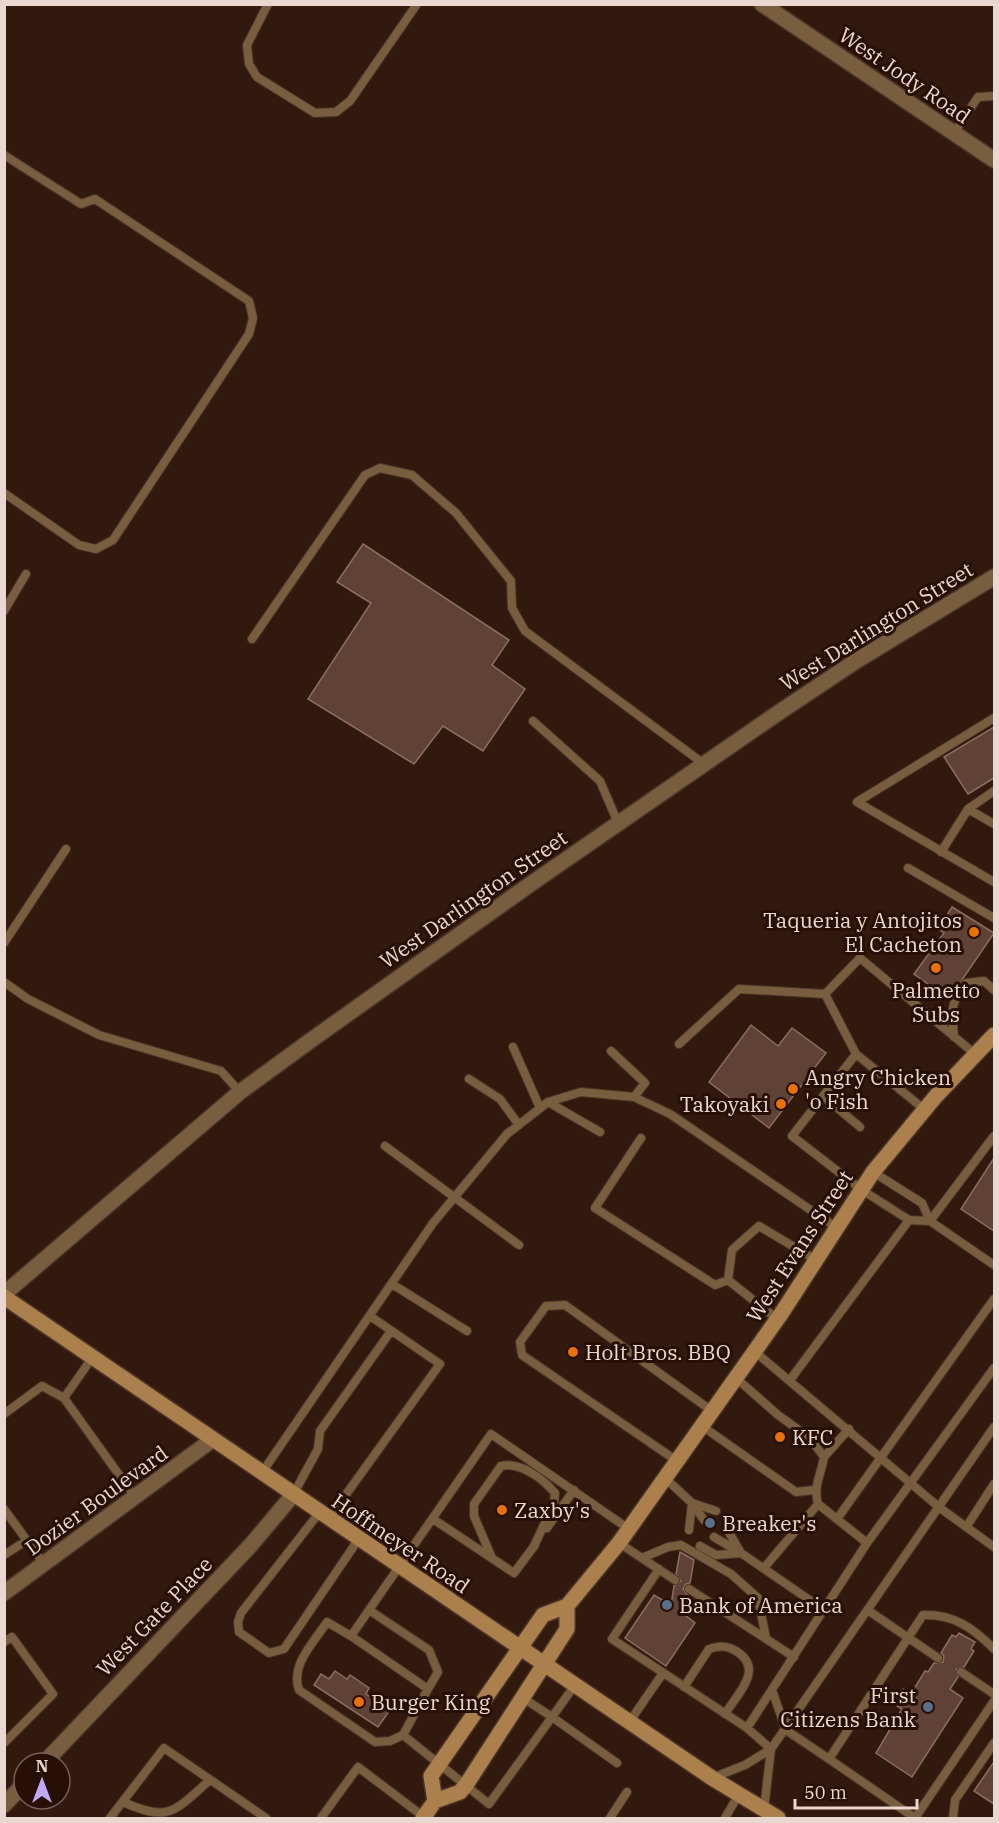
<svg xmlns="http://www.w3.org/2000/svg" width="999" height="1823" viewBox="0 0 999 1823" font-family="'IBM Plex Serif',serif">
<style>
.building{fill:#5f4235;stroke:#8c6d5f;stroke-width:1.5}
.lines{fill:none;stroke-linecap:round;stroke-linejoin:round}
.service-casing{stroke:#4c3428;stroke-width:10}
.minor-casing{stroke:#4c3428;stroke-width:18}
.tertiary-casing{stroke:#4c3428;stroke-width:18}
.secondary-casing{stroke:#4c3428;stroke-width:18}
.service{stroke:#785e3e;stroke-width:8}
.minor{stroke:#785e3e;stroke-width:15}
.tertiary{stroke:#785e3e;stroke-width:15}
.secondary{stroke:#ab804d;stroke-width:15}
.food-dot{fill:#e8710a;stroke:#270f05;stroke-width:2}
.service-dot{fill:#5c6f8a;stroke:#270f05;stroke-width:2}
.labels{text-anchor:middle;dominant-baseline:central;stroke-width:6;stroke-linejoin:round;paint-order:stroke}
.street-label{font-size:21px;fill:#ead8d0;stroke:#270f05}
.poi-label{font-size:21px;fill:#ead8d0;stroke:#270f05;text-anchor:start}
</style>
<rect width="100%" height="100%" fill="#32190d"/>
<!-- building -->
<path class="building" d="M 363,544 L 509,640 L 492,665 L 525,689 L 483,751 L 443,726 L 414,764 L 308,699 L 371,603 L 337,582 Z
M 994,727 L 994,778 L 968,794 L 944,757 Z
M 952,907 L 994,933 L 949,999 L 914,974 L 944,933 L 938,929 Z
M 751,1025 L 778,1046 L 792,1028 L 826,1053 L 769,1128 L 709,1082 Z
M 994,1158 L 994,1231 L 961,1209 Z
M 680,1552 L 694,1560 L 690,1583 L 686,1584 L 683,1589 L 688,1596 L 685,1615 L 695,1623 L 666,1666 L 625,1638 L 654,1595 L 671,1605 L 674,1586 L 681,1581 L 676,1574 Z
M 959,1633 L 975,1642 L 971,1649 L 974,1651 L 964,1667 L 956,1669 L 958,1677 L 950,1689 L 963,1698 L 912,1777 L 876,1753 L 902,1709 L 894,1704 L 903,1689 L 911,1694 L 925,1671 L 928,1672 L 934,1663 L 943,1662 L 944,1656 L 941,1653 L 952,1635 L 956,1637 Z
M 335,1671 L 347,1679 L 350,1675 L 369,1688 L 366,1694 L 390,1710 L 378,1727 L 314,1685 L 321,1674 L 329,1679 Z
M 994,1762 L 994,1804 L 974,1791 Z"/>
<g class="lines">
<defs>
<path id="service" d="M 268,4 L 247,45 L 249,64 L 257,77 L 315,113 L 336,112 L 350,101 L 417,4
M 954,133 L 978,97 L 994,96
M 4,155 L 81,204 L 95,199 L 249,301 L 253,318 L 249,334 L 113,540 L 96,549 L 79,545 L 4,493
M 4,611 L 26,574
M 252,639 L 365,475 L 380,468 L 412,475 L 456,513 L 511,581 L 512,608 L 525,631 L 704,764
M 994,718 L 857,802 L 994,882
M 533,721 L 600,781 L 618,823
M 968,809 L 994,824
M 941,852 L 968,809 L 994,791
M 908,868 L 994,918
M 4,943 L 66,849
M 4,982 L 28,999 L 99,1035 L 221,1071 L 240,1092
M 954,1037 C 952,1013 949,1003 966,983 L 984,981 L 994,990
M 679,1044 L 739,989 L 825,994
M 513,1047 L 540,1108
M 611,1051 L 645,1083 L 634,1097
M 856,1054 L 792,1136 L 862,1190 L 909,1220 L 930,1221 L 922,1203 L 873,1172
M 469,1079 L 500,1099 L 519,1125
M 823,1096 L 860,1127
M 548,1102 L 600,1132
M 924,1109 L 856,1054 L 825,994 L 860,958 L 975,1054
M 994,1136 L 930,1221 L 994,1265
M 641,1138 L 595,1208 L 715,1285 L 728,1280
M 385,1146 L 519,1245
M 392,1284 L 467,1331
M 777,1319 L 728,1280 L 732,1250 L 759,1226 L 816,1260
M 754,1351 L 940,1508 L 994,1547
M 736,1378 L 778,1415 L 810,1438 L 824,1457 C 821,1475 813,1486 818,1504 L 764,1568
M 790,1380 L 909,1220
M 64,1398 L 92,1358
M 4,1414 L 42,1386 L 64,1398 L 135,1497
M 702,1426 L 796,1492 L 814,1490
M 824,1457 L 849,1429
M 677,1461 L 522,1355 L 520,1342 L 546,1306 L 565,1305 L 712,1411
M 261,1474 L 433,1223 L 507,1134 L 548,1102 L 581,1092 L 634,1097 L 670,1114 L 837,1228
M 665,1478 L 692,1503 L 716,1511
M 293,1495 L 318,1449 L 320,1431 L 391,1331
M 692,1503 L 704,1520
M 818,1504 L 867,1543
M 4,1509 L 44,1564
M 319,1513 L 241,1613 L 238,1622 L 239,1632 L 269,1653 L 284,1649 L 358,1540
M 329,1518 L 440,1364 L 370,1316
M 433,1519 L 514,1573 L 535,1545
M 837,1519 L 994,1299
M 967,1526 L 994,1484
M 547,1528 L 574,1490
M 727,1529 L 741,1553 L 824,1610
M 689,1530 L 692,1503
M 714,1537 L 739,1552
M 619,1543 L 675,1580
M 700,1546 L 716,1555 L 741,1553
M 4,1555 L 26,1541
M 492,1558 L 474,1516 L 474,1504 L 501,1466 C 521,1462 542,1478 555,1493 L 554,1504 L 533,1548
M 642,1558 L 668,1547 L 681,1545 L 731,1574 L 758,1598 L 766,1638
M 659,1569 L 612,1639 L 747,1728 L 771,1749 L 994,1427
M 689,1589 L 794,1657
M 369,1610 L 429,1650 L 438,1672 L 428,1689
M 869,1611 L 938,1658
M 351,1636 L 327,1622 C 314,1642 290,1665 299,1690 L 375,1742 L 390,1741 L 403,1735
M 4,1642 L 12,1637 L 53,1694 L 4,1743
M 961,1672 L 994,1694
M 684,1687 L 709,1649 C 719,1646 727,1645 736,1651 C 765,1669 738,1693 725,1714
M 772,1690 L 786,1730 L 829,1759
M 523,1698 L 552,1717 L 575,1685
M 630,1721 L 663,1673
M 747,1728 L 867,1543 L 994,1368
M 617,1763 L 552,1717 L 489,1804 L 403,1735 L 428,1689 L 351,1636 L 491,1434 L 629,1529
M 712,1778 L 745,1765 L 771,1749 L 764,1809
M 123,1802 C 170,1823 174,1811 210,1780
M 110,1818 L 164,1748 L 266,1818
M 321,1818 L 358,1767 L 424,1817
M 610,1818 L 627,1792
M 725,1818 L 739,1794
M 915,1818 L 829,1759 L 923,1615 C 954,1614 973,1628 994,1649
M 915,1818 L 994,1701
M 953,1818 L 955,1800 L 994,1743"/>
<path id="minor" d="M 762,4 L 994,160
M 44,1763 L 250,1546 L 293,1495
M 4,1805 L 24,1784"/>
<path id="tertiary" d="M 4,1294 L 240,1092 L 314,1038 L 532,883 L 778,713 L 856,661 L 994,577
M 4,1593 L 212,1440"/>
<path id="secondary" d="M 4,1297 L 712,1778 L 778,1818
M 435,1801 L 431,1776 L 543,1615 L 567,1606 L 619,1543 L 781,1314 L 873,1172 L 936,1096 L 994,1035
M 423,1818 L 435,1801 L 460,1792 L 466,1785 L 567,1629 L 567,1606"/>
</defs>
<!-- service casing -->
<use href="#service" class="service-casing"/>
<!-- minor casing -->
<use href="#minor" class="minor-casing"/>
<!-- tertiary casing -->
<use href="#tertiary" class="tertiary-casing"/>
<!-- secondary casing -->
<use href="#secondary" class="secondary-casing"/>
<!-- service -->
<use href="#service" class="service"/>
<!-- minor -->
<use href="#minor" class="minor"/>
<!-- tertiary -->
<use href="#tertiary" class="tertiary"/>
<!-- secondary -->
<use href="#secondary" class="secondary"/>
</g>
<!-- markers -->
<g class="food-dot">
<circle cx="974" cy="932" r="6"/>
<circle cx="936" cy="968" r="6"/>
<circle cx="793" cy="1089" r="6"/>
<circle cx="781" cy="1104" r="6"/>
<circle cx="573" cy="1352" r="6"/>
<circle cx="780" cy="1437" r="6"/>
<circle cx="502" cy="1510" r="6"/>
<circle cx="359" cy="1702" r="6"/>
</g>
<g class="service-dot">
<circle cx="710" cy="1523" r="6"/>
<circle cx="667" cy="1605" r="6"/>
<circle cx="928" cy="1707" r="6"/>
</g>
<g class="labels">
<!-- street labels -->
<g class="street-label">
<text transform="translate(905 75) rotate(34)">West Jody Road</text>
<text transform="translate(876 626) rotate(-32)">West Darlington Street</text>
<text transform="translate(473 899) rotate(-35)">West Darlington Street</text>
<text transform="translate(799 1246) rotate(-57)">West Evans Street</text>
<text transform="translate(96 1500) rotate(-36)">Dozier Boulevard</text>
<text transform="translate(401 1543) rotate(34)">Hoffmeyer Road</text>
<text transform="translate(154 1616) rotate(-46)">West Gate Place</text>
</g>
<!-- poi labels -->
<g class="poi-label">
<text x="962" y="920" text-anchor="end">Taqueria y Antojitos<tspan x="962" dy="24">El Cacheton</tspan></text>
<text x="936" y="990" text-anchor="middle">Palmetto<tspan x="936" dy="24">Subs</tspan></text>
<text x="805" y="1077">Angry Chicken<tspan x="805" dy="24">'o Fish</tspan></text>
<text x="769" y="1104" text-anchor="end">Takoyaki</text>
<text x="585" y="1352">Holt Bros. BBQ</text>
<text x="792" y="1437">KFC</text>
<text x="514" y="1510">Zaxby's</text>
<text x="722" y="1523">Breaker's</text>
<text x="679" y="1605">Bank of America</text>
<text x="916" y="1695" text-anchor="end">First<tspan x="916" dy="24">Citizens Bank</tspan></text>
<text x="371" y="1702">Burger King</text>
</g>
</g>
<!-- border -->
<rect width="999" height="1823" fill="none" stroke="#ead8d0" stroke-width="12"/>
<!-- north arrow -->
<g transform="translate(42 1781)"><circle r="28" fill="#270f05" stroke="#755f56" stroke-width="1.5"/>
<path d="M0-4.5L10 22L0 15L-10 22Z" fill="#bfa8f4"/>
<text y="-9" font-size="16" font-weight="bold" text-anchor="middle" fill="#ead8d0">N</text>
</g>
<!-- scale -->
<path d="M795 1799v9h122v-9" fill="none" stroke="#ead8d0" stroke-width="3"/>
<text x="804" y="1799" font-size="18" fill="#ead8d0" stroke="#270f05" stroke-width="4.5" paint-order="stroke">50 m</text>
</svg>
